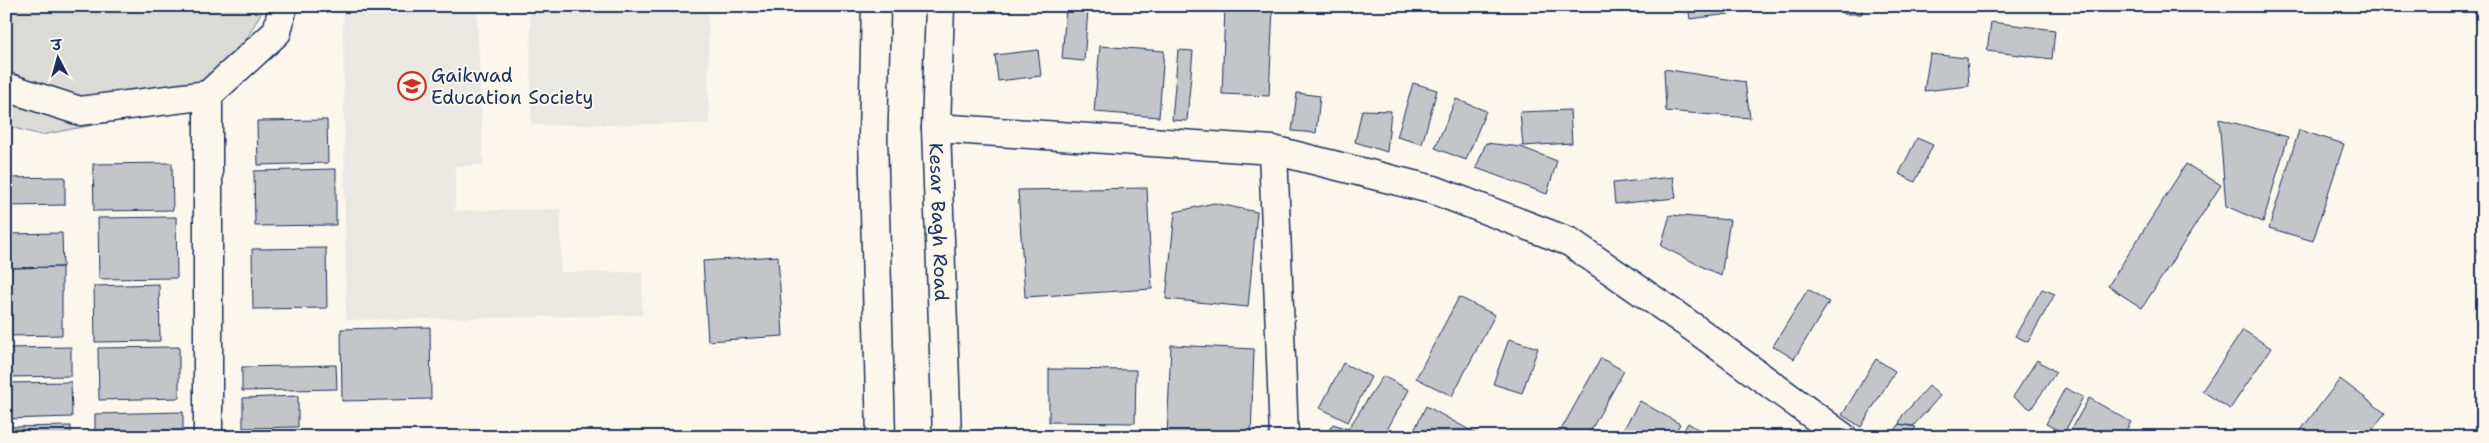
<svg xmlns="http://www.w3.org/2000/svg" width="2489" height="443" viewBox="0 0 2489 443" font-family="'Shantell Sans','Playpen Sans Deva',sans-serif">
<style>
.built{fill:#eae8e2}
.green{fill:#dadad7;stroke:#7a849a}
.building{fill:#c3c5c9;stroke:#1b2f5e}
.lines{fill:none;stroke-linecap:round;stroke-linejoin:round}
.minor-casing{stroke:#1b2f5e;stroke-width:31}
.major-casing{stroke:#1b2f5e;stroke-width:31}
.minor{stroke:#fbf7ec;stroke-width:28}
.major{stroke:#fbf7ec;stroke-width:28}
.labels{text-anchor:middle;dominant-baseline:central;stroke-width:4;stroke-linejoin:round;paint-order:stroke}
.poi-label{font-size:19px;fill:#1b2f5e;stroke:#fbf7ec;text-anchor:start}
.street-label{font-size:19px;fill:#1b2f5e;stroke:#fbf7ec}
</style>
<rect width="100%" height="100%" fill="#fbf7ec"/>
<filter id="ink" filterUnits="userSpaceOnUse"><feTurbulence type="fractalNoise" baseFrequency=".02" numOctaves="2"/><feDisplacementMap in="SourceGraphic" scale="10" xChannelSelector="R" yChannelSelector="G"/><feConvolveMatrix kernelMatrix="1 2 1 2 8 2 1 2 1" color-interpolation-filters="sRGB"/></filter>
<g filter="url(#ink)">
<!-- built -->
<path class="built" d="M 343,6 L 477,6 L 483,165 L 455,166 L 455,211 L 561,209 L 561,272 L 642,272 L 642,315 L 346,320 Z
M 530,6 L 708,6 L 709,124 L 531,125 Z"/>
<!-- green -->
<path class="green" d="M 6,6 L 265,6 L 229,70 L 193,106 L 41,135 L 6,126 Z"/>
<!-- building -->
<path class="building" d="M 1225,6 L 1273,6 L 1269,96 L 1222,94 Z
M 1688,6 L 1728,6 L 1729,14 L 1690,19 Z
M 1844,6 L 1862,6 L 1862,14 L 1844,14 Z
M 1066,8 L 1088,10 L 1084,61 L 1062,59 Z
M 1991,22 L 2055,30 L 2052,59 L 1987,51 Z
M 1100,46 L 1164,51 L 1159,117 L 1094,112 Z
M 1038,50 L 1041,76 L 998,81 L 995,55 Z
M 1178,50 L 1193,51 L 1187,121 L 1172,120 Z
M 1930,54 L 1967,58 L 1969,86 L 1924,91 Z
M 1664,69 L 1745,82 L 1750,118 L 1666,111 Z
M 1413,83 L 1437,90 L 1422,144 L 1397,137 Z
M 1297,93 L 1320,96 L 1316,133 L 1292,131 Z
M 1456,99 L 1486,111 L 1466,160 L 1435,148 Z
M 1362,110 L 1391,111 L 1387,152 L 1355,142 Z
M 1570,110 L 1572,143 L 1523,146 L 1520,112 Z
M 2219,119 L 2288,137 L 2263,222 L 2226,206 Z
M 327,120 L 328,163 L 258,165 L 257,121 Z
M 2299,130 L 2344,144 L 2313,241 L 2269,228 Z
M 1917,138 L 1933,145 L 1915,182 L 1899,174 Z
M 1486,143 L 1521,147 L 1557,161 L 1547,194 L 1476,168 Z
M 172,163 L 173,210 L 94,211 L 93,164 Z
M 2186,164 L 2221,185 L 2142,308 L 2108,286 Z
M 336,169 L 336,225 L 255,226 L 254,171 Z
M 65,177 L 65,205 L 6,206 L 6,178 Z
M 1673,177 L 1676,198 L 1615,204 L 1613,183 Z
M 1147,188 L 1152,289 L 1025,297 L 1018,190 Z
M 1214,203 L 1257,212 L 1248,307 L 1166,299 L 1175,212 Z
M 1670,215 L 1730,220 L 1721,276 L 1661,246 Z
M 176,217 L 177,278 L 99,279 L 98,218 Z
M 62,233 L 63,267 L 6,268 L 6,234 Z
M 326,248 L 327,308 L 253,309 L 252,249 Z
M 778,256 L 783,336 L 708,341 L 703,261 Z
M 62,267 L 62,335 L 6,336 L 6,268 Z
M 159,284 L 160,341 L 95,342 L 94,286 Z
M 1808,289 L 1829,302 L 1794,359 L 1773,346 Z
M 2042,289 L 2055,294 L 2028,342 L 2015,336 Z
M 1459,297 L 1495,315 L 1452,396 L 1416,378 Z
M 430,327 L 431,399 L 342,401 L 341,329 Z
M 2243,330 L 2271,348 L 2230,409 L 2202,391 Z
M 1509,339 L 1538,348 L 1522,393 L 1493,384 Z
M 1171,345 L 1254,349 L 1251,437 L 1167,437 Z
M 71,347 L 71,376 L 6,377 L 6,348 Z
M 179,347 L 179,398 L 99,400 L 98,348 Z
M 1601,358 L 1624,371 L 1587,437 L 1557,437 Z
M 1876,359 L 1895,371 L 1861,427 L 1842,415 Z
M 2037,360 L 2056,372 L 2031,409 L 2013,397 Z
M 1343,363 L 1371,377 L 1348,422 L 1320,408 Z
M 336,365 L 337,389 L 242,391 L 242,367 Z
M 1049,369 L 1136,370 L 1135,423 L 1049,422 Z
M 1383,376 L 1409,390 L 1383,437 L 1324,437 L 1333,424 L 1348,429 Z
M 2340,379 L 2385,413 L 2367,437 L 2300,437 L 2297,435 Z
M 71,382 L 72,417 L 6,419 L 6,383 Z
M 1929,386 L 1940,396 L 1913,426 L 1899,424 L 1902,416 Z
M 2065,388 L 2083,397 L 2064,433 L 2046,424 Z
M 298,396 L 298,427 L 243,428 L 243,398 Z
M 2089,398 L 2131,422 L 2122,437 L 2067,437 Z
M 1640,401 L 1680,424 L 1673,437 L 1619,437 Z
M 1426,406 L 1482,437 L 1411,437 Z
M 183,412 L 183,437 L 95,437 L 95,414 Z
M 1688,423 L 1711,437 L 1680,437 Z
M 1899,424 L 1916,427 L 1908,437 L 1892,437 Z
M 71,426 L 71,437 L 6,437 L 6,427 Z
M 811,432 L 811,437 L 642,437 L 642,435 Z"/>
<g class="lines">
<defs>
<path id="minor" d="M 6,87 L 80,111 L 208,95 L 277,32 L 283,6
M 208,95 L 208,437
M 936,128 L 1273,150 L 1434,190 L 1570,242 L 1694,328 L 1843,437
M 1273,150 L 1284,437"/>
<g id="major">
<path d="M 876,6 L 873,136 L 881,437"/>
<path id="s1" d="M 940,6 L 936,128 L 947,437"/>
</g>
</defs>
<!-- minor casing -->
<use href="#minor" class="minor-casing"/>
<!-- major casing -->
<use href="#major" class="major-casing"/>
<!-- minor -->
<use href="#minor" class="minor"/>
<!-- major -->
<use href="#major" class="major"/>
</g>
</g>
<!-- icons -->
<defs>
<symbol id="school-ring" viewBox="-11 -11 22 22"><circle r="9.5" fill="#fbf7ec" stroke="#c8321e" stroke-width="1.5"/><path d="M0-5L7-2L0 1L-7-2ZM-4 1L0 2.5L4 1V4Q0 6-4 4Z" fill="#c8321e"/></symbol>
</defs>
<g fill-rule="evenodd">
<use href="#school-ring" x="396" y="70" width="32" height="32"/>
</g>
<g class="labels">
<!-- poi labels -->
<g class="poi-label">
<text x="431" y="75">Gaikwad<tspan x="431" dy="22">Education Society</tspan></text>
</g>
<!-- street labels -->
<g class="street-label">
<text stroke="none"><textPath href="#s1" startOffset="216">Kesar Bagh Road</textPath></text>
</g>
</g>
<!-- margin -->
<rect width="2489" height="443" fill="none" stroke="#fbf7ec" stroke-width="25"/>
<rect x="12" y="12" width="2464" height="418" fill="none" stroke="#1b2f5e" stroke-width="2" filter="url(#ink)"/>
<!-- north arrow -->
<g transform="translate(58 58) rotate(354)" stroke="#fbf7ec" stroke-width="4" paint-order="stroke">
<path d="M0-4L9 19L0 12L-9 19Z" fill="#1b2f5e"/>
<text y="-8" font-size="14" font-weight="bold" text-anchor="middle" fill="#1b2f5e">उ</text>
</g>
</svg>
